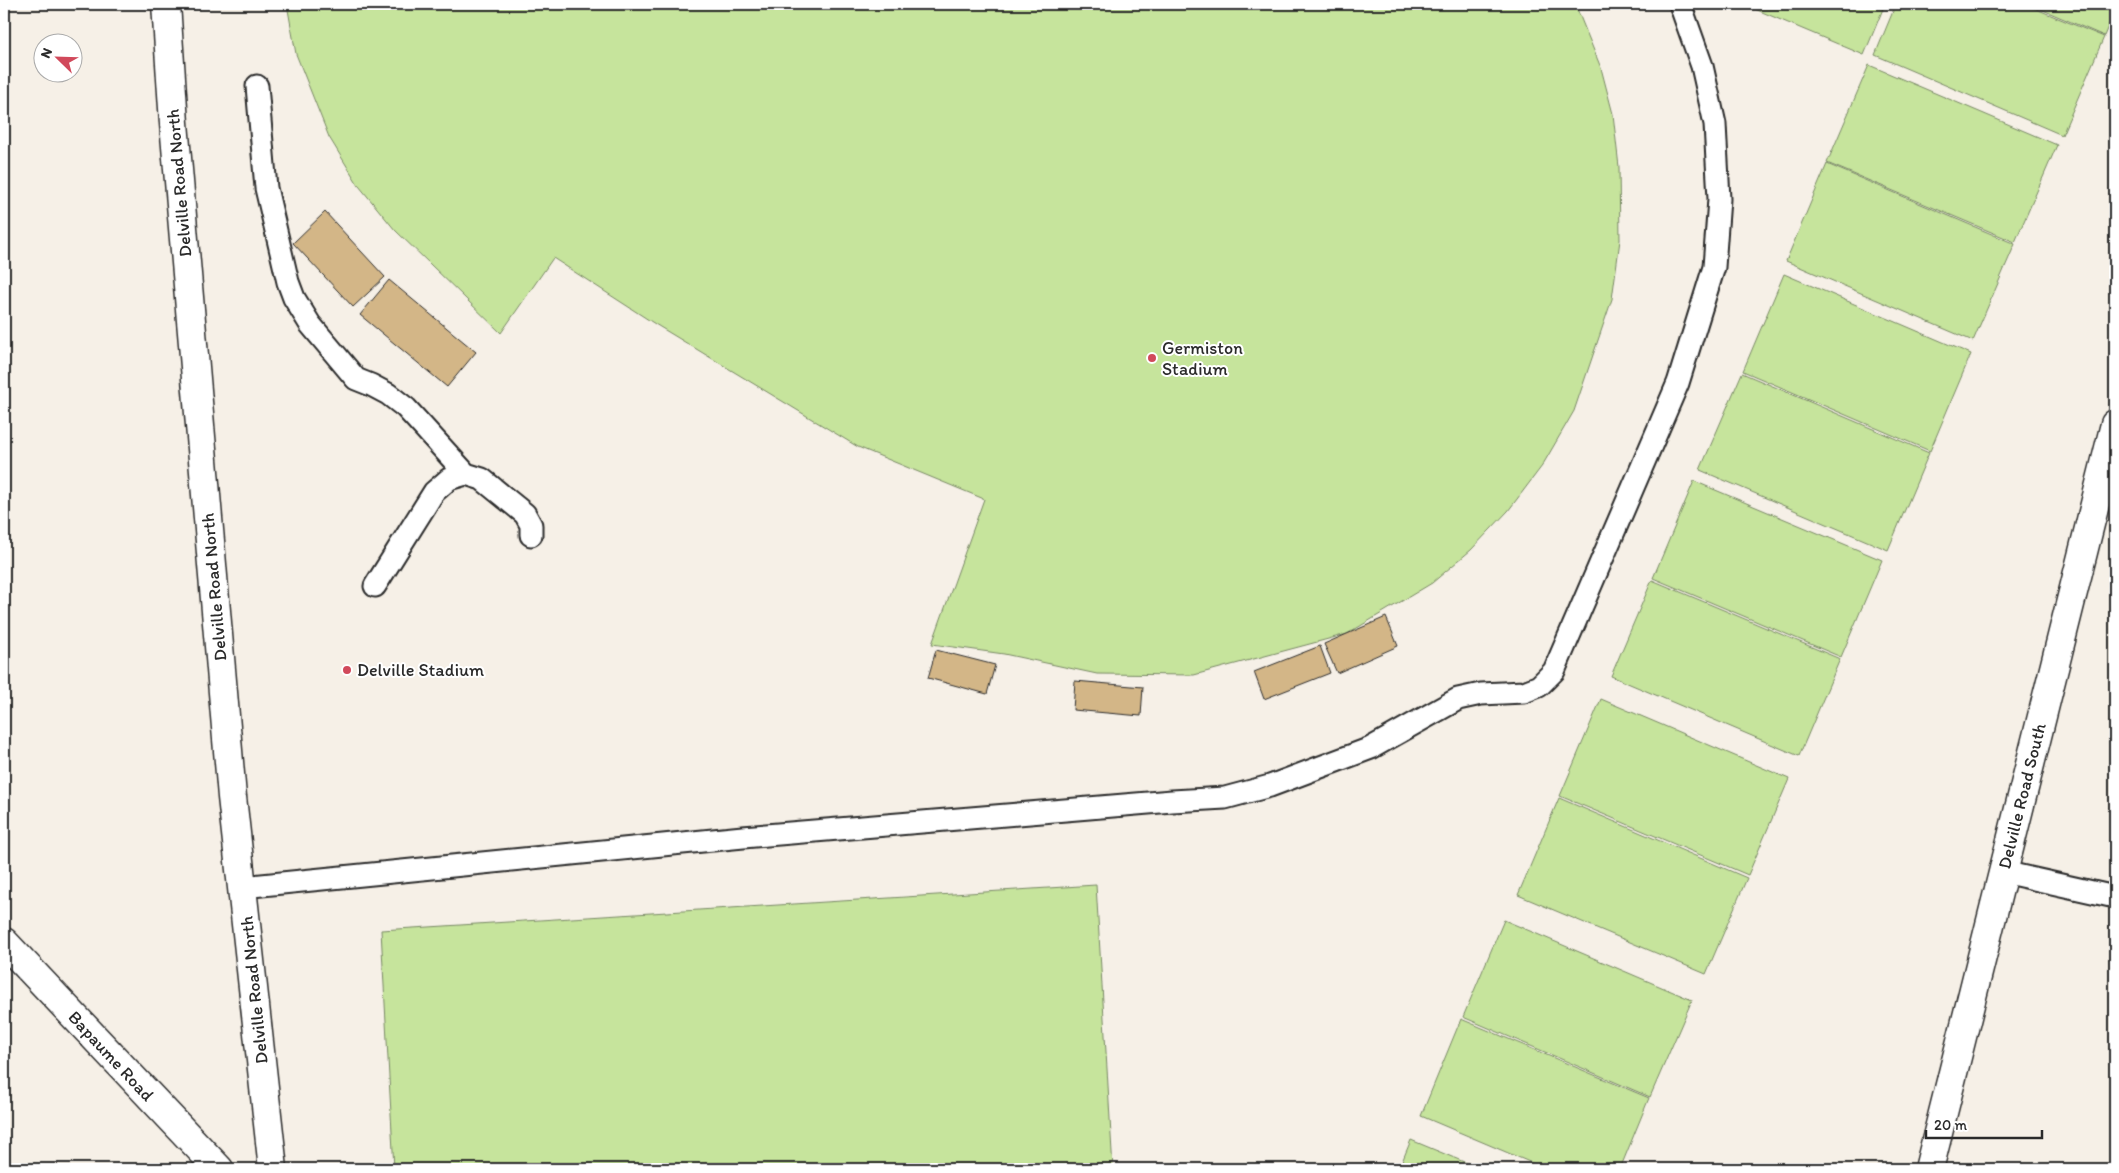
<svg xmlns="http://www.w3.org/2000/svg" width="2119" height="1173" viewBox="0 0 2119 1173" font-family="Itim,sans-serif">
<style>
.green{fill:#c6e49c;stroke:#788864}
.building{fill:#d3b687;stroke:#2b2b2b}
.lines{fill:none;stroke-linecap:round;stroke-linejoin:round}
.lane-casing{stroke:#2b2b2b;stroke-width:25}
.street-casing{stroke:#2b2b2b;stroke-width:31}
.secondary-casing{stroke:#2b2b2b;stroke-width:31}
.lane{stroke:#fff;stroke-width:21}
.street{stroke:#fff;stroke-width:28}
.secondary{stroke:#fff;stroke-width:28}
.poi-dot{fill:#d1495b;stroke:#fff;stroke-width:2}
.labels{text-anchor:middle;dominant-baseline:central;stroke-width:4;stroke-linejoin:round;paint-order:stroke}
.street-label{font-size:18px;fill:#2b2b2b;stroke:#fff}
.poi-label{font-size:18px;fill:#2b2b2b;stroke:#fff;text-anchor:start}
</style>
<rect width="100%" height="100%" fill="#f6f0e7"/>
<filter id="ink" filterUnits="userSpaceOnUse"><feTurbulence type="fractalNoise" baseFrequency=".02" numOctaves="2"/><feDisplacementMap in="SourceGraphic" scale="10" xChannelSelector="R" yChannelSelector="G"/><feConvolveMatrix kernelMatrix="1 2 1 2 8 2 1 2 1" color-interpolation-filters="sRGB"/></filter>
<g filter="url(#ink)">
<!-- green -->
<path class="green" d="M 287,4 L 1575,4 L 1601,68 L 1613,114 L 1619,167 L 1620,240 L 1612,299 L 1574,411 L 1542,466 L 1508,511 L 1471,550 L 1432,583 L 1347,634 L 1194,675 L 1097,674 L 1004,654 L 932,644 L 984,499 L 858,447 L 655,324 L 553,258 L 501,333 L 395,230 L 359,186 L 329,137 L 296,54 Z
M 1743,4 L 1885,4 L 1864,55 Z
M 1896,4 L 2024,4 L 2104,37 L 2062,135 L 1875,55 Z
M 2029,4 L 2115,4 L 2115,10 L 2104,36 Z
M 1869,65 L 2057,145 L 2015,242 L 1827,163 Z
M 1827,164 L 2015,244 L 1973,341 L 1786,261 Z
M 1784,274 L 1971,354 L 1930,451 L 1743,371 Z
M 1742,373 L 1929,453 L 1888,550 L 1700,470 Z
M 1694,481 L 1882,560 L 1841,657 L 1653,578 Z
M 1652,580 L 1840,659 L 1799,756 L 1611,676 Z
M 1601,699 L 1789,779 L 1748,875 L 1560,796 Z
M 1559,798 L 1747,878 L 1706,974 L 1518,895 Z
M 1096,885 L 1113,1169 L 394,1169 L 381,930 Z
M 1504,920 L 1692,1000 L 1650,1097 L 1463,1017 Z
M 1461,1019 L 1649,1098 L 1620,1169 L 1546,1169 L 1421,1116 Z
M 1411,1140 L 1481,1169 L 1399,1169 Z"/>
<!-- building -->
<path class="building" d="M 325,212 L 385,277 L 353,307 L 293,243 Z
M 389,280 L 476,352 L 447,387 L 360,315 Z
M 1386,617 L 1398,646 L 1337,673 L 1324,644 Z
M 1320,646 L 1330,673 L 1264,699 L 1254,672 Z
M 936,650 L 995,665 L 987,694 L 928,678 Z
M 1075,681 L 1143,687 L 1141,716 L 1073,710 Z"/>
<g class="lines">
<defs>
<path id="lane" d="M 257,86 L 266,188 L 288,282 L 294,298 L 310,324 L 356,379 L 371,385 L 388,394 L 406,408 L 466,474
M 375,586 L 434,492 L 449,479 L 466,474 L 482,479 L 525,514 L 531,525 L 531,535
M 2003,872 L 2115,897
M 242,887 L 743,837 L 1172,801 L 1225,798 L 1270,786 L 1371,748 L 1458,699 L 1481,694 L 1524,692 L 1539,686 L 1554,671 L 1678,383 L 1714,267 L 1719,199 L 1715,124 L 1702,66 L 1680,4"/>
<path id="street" d="M 4,942 L 219,1169
M 1929,1169 L 2115,424"/>
<path id="secondary" d="M 166,4 L 174,123 L 232,797 L 273,1169"/>
</defs>
<!-- lane casing -->
<use href="#lane" class="lane-casing"/>
<!-- street casing -->
<use href="#street" class="street-casing"/>
<!-- secondary casing -->
<use href="#secondary" class="secondary-casing"/>
<!-- lane -->
<use href="#lane" class="lane"/>
<!-- street -->
<use href="#street" class="street"/>
<!-- secondary -->
<use href="#secondary" class="secondary"/>
</g>
</g>
<!-- markers -->
<g class="poi-dot">
<circle cx="1152" cy="358" r="5"/>
<circle cx="347" cy="670" r="5"/>
</g>
<g class="labels">
<!-- street labels -->
<g class="street-label">
<text transform="translate(179 183) rotate(-95)">Delville Road North</text>
<text transform="translate(214 587) rotate(-95)">Delville Road North</text>
<text transform="translate(2022 796) rotate(-76)">Delville Road South</text>
<text transform="translate(254 990) rotate(-96)">Delville Road North</text>
<text transform="translate(111 1056) rotate(47)">Bapaume Road</text>
</g>
<!-- poi labels -->
<g class="poi-label">
<text x="1162" y="348">Germiston<tspan x="1162" dy="21">Stadium</tspan></text>
<text x="357" y="670">Delville Stadium</text>
</g>
</g>
<!-- margin -->
<rect width="2119" height="1173" fill="none" stroke="#fff" stroke-width="20"/>
<rect x="10" y="10" width="2099" height="1153" fill="none" stroke="#2b2b2b" stroke-width="2" filter="url(#ink)"/>
<!-- north arrow -->
<g transform="translate(58 58) rotate(293)"><circle r="24" fill="#ffffff" stroke="#aaaaaa"/>
<path d="M0-4L9 19L0 12L-9 19Z" fill="#d1495b"/>
<text y="-8" font-size="14" font-weight="bold" text-anchor="middle" fill="#2b2b2b">N</text>
</g>
<!-- scale -->
<path d="M1926 1130v8h116v-8" fill="none" stroke="#2b2b2b" stroke-width="2.5"/>
<text x="1934" y="1130" font-size="15" fill="#2b2b2b" stroke="#ffffff" stroke-width="4" paint-order="stroke">20 m</text>
</svg>
